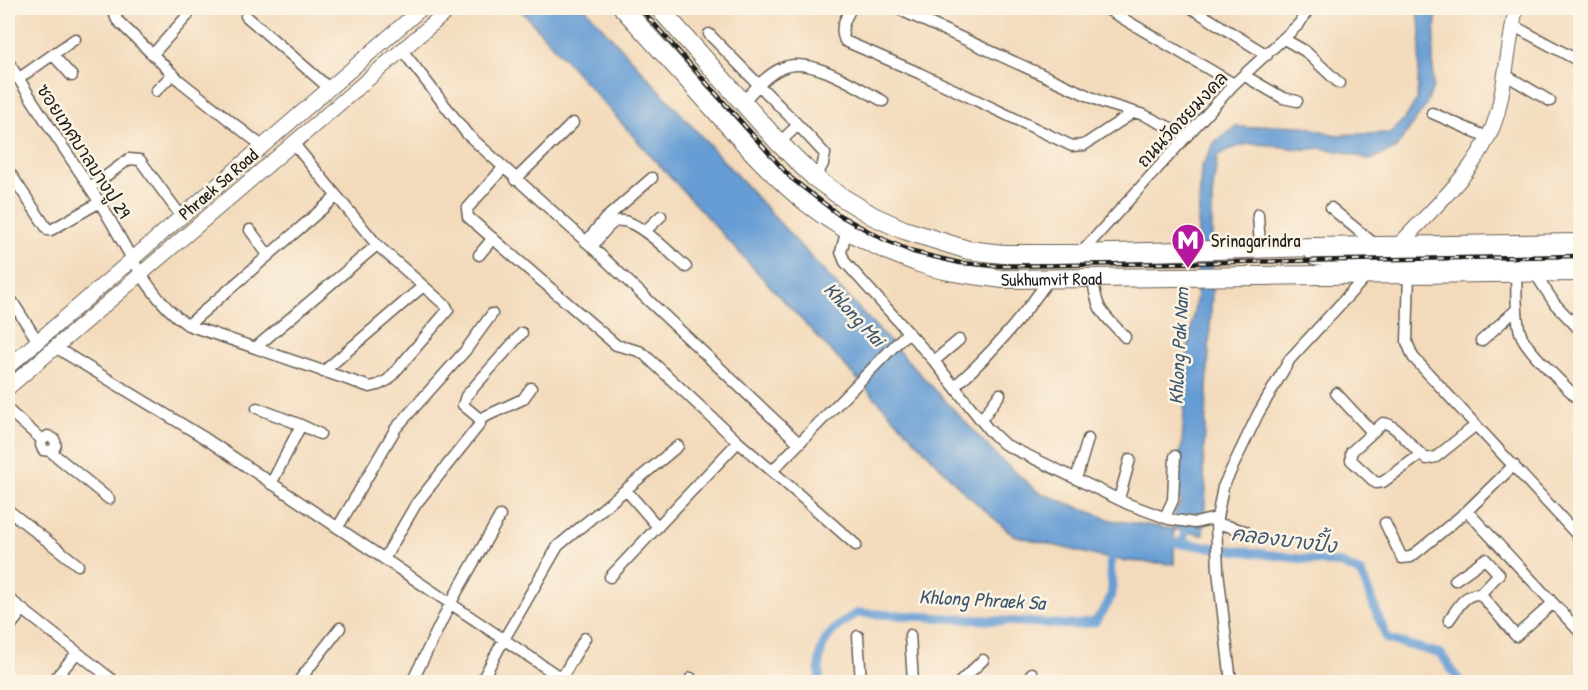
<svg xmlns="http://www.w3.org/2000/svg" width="1588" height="690" viewBox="0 0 1588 690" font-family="'Patrick Hand','Playpen Sans Thai',sans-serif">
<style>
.water{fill:#669dd4;stroke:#415c78;stroke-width:1.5}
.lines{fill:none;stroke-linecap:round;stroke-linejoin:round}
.canal{stroke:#669dd4;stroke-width:9}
.street-casing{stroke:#675e54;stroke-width:13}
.secondary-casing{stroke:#675e54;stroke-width:16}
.highway-casing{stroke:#675e54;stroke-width:20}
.street{stroke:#fff;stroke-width:10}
.secondary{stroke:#fff;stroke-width:14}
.highway{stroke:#fff;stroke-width:18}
.rail-casing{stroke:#1c1c1c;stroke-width:4.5}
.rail{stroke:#fcf5e5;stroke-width:2;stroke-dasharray:7;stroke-linecap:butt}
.labels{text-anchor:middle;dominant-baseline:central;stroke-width:5;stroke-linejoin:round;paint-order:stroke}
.street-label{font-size:18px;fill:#1c1c1c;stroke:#fcf5e5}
.poi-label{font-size:18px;fill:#1c1c1c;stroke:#fcf5e5;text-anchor:start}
.water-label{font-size:20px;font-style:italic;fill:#3d566f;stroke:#fcf5e5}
</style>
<rect width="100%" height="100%" fill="#fcf5e5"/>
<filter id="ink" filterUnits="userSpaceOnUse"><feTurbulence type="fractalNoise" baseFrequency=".0167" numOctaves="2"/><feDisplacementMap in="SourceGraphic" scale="12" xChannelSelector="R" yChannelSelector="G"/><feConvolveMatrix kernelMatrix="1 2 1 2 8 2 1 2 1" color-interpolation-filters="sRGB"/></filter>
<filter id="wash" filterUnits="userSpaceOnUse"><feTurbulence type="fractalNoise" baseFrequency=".008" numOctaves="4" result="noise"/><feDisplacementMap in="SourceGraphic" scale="24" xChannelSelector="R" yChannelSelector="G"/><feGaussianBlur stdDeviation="1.35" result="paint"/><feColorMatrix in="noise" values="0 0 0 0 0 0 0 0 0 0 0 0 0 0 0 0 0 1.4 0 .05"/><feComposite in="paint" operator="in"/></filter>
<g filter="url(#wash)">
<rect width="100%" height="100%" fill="#f3dabb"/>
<!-- water -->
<path class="water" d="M 519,8 L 585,8 L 816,263 L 998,457 L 1038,492 L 1111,520 L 1174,529 L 1175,511 L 1182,501 L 1175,494 L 1177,467 L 1182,444 L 1188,347 L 1197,295 L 1198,222 L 1201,168 L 1215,142 L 1236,126 L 1249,128 L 1268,125 L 1304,126 L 1335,135 L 1390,133 L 1405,119 L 1417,99 L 1421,30 L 1416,8 L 1437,8 L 1433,55 L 1433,87 L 1425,107 L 1395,149 L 1370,160 C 1354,154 1338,150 1320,148 C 1314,148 1308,150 1302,149 C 1270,147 1246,135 1217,157 L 1212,198 L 1212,290 L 1203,469 L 1206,489 L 1203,535 L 1174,529 L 1174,564 L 1126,561 L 1101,557 L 1013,535 L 964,492 L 780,297 L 651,156 Z"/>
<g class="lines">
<!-- canal -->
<path class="canal" d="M 1163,541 L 1342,564 L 1361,573 L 1387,639 L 1441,654 L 1460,682
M 1184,545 L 1185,520
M 820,682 C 816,645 826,632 857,613 L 1075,625 L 1095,622 C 1103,611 1112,601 1112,587 C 1112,576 1109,570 1111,558"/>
</g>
</g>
<g filter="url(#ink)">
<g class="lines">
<defs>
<path id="street" d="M 122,8 L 115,15 L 117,20 L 180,81 L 262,146
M 851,8 C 845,20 839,28 845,41 L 919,73 L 1072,146 L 1084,145 L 1134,112
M 896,8 L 1104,103 L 1144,115 L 1187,136
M 1105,8 L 1234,84
M 1193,9 L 1267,55
M 246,16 L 329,88
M 1512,25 L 1579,61
M 709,34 L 798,125 L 779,143
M 1284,39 L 1305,51 L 1339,83
M 402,50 L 467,134 L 592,247 L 799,443
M 153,54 L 188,15
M 53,55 L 72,76
M 8,61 C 36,109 68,153 98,200 C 125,241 145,297 188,325 L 370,387 L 378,385 L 388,380 L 448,310 L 446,306 L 377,245 L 293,143
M 1504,74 L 1550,101
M 1245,76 L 1283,98 L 1297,101
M 18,79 L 75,39
M 156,91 L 173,74
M 743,102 C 754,90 766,75 782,68 C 810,55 858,88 883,101
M 1432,113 L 1487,137
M 798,125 L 825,154 L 823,164 L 815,178
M 503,168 L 467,209 L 468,217 L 616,345 L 639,351 L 645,355 L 738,442 L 772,471 L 908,332
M 8,170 L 48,230 L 51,230 L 100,202
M 515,180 L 573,123
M 90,188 L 129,159 L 140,160 L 181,216
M 1331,208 L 1377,246
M 1258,214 L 1260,248
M 847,229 L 841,252 L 845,262 L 934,361 L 988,429 L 1004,444 L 1128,504 L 1169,519 L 1195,523 L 1216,518
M 250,230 L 268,255
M 645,231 L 661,216
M 586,242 L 605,219 L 652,178
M 592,247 C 598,240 608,223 618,221 C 636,217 673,256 686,267
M 1080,254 L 1234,84 L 1299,24 L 1309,8
M 479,255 L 493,238
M 1516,272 C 1517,291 1515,313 1520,332 C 1525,350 1566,386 1580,401
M 1534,272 L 1555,304 L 1580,330
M 1409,273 L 1407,342 L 1413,357 L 1580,538
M 1093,277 C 1096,312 1103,313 1125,337
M 8,295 L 37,340
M 188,325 L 336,197
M 1481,341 L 1517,309
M 55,347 L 203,437 L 567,682
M 255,348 L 377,245
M 934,361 L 959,340
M 323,372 L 422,287
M 955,386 C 989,356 1024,315 1050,278
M 1336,393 L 1372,432
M 257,408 L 301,425 L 271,484
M 8,410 L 42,440
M 480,419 L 523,399 L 531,388
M 981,420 L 1000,394
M 301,425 L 320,434
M 50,451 C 56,449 57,444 54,439 L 48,436 L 42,440 L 41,445 L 43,450 L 50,451 L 109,499
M 1420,455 L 1383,482 L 1376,483 L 1351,460 L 1351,452 L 1383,423 C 1397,423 1414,452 1427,459 L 1436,457 L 1476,425
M 772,471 L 856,545
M 1076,479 L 1088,439
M 626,490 L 658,527
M 1119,499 L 1130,459
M 8,510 L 78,565
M 1467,511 L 1580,632
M 1165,517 L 1173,500 L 1175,456
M 1216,523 L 1245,531
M 1385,523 L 1402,558 L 1411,557 L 1467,511 L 1514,465
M 338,527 L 396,428 L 465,351 L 492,314
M 384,559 L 416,504 L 480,424 L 480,419 L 463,405 L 466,396 L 522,333
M 610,577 L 738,442
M 1455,580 L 1485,559 L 1499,574 L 1480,594
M 8,598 L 115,682
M 1449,620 C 1458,608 1464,593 1480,594 L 1516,636 L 1553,603
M 8,629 L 23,610
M 910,635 L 913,682
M 858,636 L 861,682
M 561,679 L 585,638
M 52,682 L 77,653
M 298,682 L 340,628
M 412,682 L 450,604 L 500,516
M 481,682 L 503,641 L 558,546 L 678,446
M 689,682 L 691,678
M 960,682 L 983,660
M 1027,682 L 1032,673
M 1231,682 L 1218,571 L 1216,523 L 1223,487 L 1258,414 L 1290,359 L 1369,273"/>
<path id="secondary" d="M 1398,246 C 1434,206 1484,166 1498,111 C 1506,77 1509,42 1516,8
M 8,367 L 422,8
M 8,388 L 451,8"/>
<g id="highway">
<path id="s1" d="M 623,8 C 653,41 683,75 714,109 C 740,139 766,168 796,194 C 831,223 872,246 914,261 C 942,272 973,275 1003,279 L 1580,272"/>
<path d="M 659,8 L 779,143 L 815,178 L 840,196 L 873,216 L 904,230 L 968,250 L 1003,254 L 1080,254 L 1314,247 L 1580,243"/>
<path d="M 1315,256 L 1341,259 L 1375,260 L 1580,256"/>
</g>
</defs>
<!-- street casing -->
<use href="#street" class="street-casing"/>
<!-- secondary casing -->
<use href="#secondary" class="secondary-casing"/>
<!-- highway casing -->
<use href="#highway" class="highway-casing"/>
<!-- street -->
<use href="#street" class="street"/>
<!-- secondary -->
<use href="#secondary" class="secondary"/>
<!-- highway -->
<use href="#highway" class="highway"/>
<defs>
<path id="rail" d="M 640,8 L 791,178 L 839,215 L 883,239 L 913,252 L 960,263 L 1004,266 L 1580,256"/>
</defs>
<!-- rail casing -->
<use href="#rail" class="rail-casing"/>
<!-- rail -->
<use href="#rail" class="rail"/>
</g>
</g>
<!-- icons -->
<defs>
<symbol id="metro-pin" viewBox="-11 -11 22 30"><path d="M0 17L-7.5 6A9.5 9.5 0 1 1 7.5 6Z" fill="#b5179e" stroke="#fcf5e5"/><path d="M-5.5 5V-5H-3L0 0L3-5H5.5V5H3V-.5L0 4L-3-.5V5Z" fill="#fff"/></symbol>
</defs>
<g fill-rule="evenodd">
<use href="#metro-pin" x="1169" y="221" width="38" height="52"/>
</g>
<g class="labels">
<!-- street labels -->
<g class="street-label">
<text transform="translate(1182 119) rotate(-47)">ถนนวัดชยมงคล</text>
<text transform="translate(84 151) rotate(57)">ซอยเทศบาลบางปู 29</text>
<text transform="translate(218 184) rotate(-41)">Phraek Sa Road</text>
<text stroke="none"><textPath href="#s1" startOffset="530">Sukhumvit Road</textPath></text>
</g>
<!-- poi labels -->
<g class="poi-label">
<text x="1211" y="240">Srinagarindra</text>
</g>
<!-- water labels -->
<g class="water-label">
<text transform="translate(855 314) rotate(47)">Khlong Mai</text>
<text transform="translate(1178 346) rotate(-87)">Khlong Pak Nam</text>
<text transform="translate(1284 539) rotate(7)">คลองบางปิ้ง</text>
<text transform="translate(982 599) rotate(3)">Khlong Phraek Sa</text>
</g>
</g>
<!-- margin -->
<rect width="1588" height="690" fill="none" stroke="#fcf5e5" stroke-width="30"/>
</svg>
